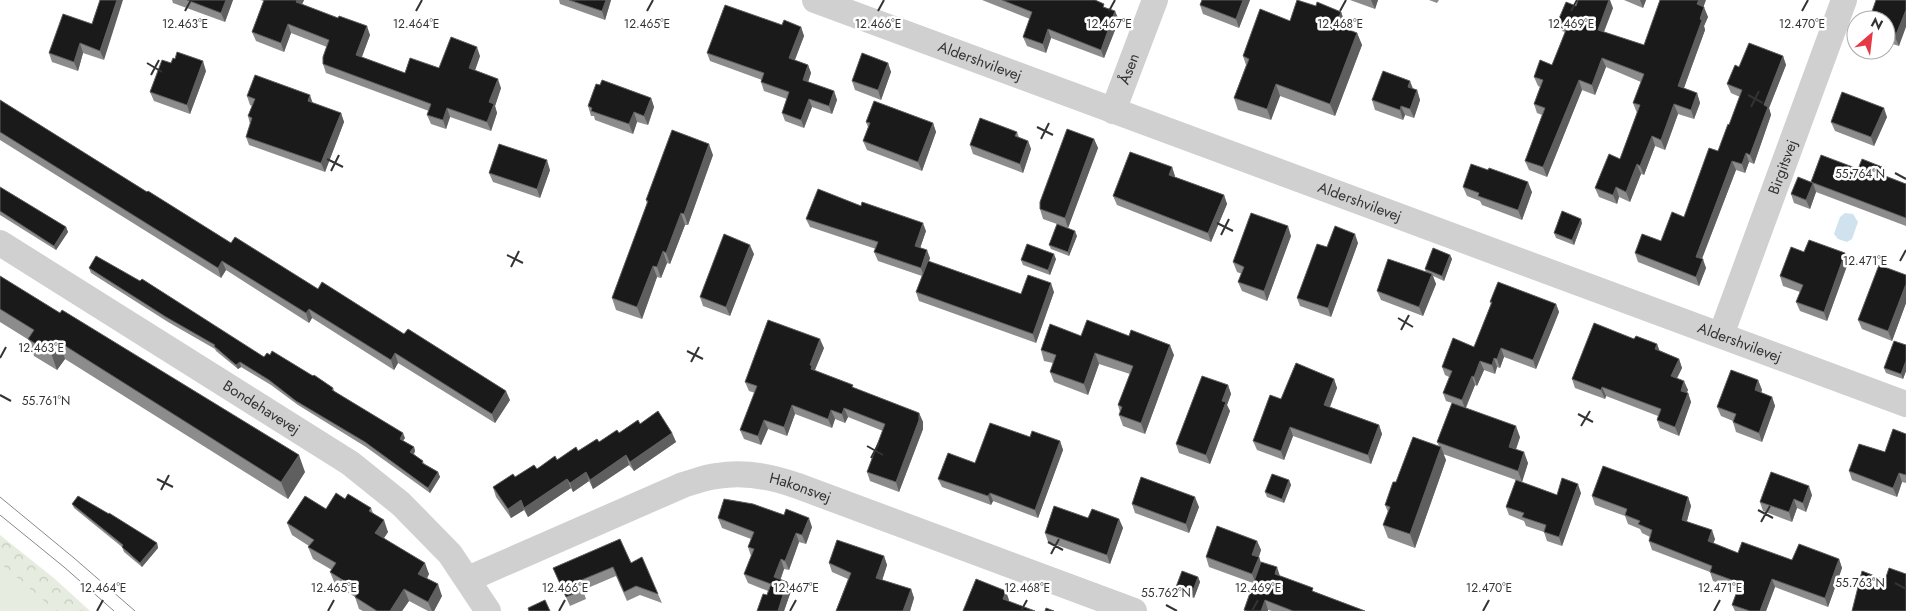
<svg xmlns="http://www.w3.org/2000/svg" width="1906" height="611" viewBox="0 0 1906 611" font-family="Jost,sans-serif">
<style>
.forest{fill:url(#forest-crowns)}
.pitch{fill:#e6ecdf}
.water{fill:#cfe2ee}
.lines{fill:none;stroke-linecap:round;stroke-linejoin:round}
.minor{stroke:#d0d0d0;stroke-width:26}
.tram{stroke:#888;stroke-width:1}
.wall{fill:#8c8c8c}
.shaded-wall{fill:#5f5f5f}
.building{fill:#1a1a1a;stroke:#5f5f5f}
.ticks{fill:none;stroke:#333;stroke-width:2}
.labels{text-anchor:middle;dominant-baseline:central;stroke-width:5;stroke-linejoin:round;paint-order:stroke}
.street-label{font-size:15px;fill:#333;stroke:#fff}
.ticks-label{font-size:12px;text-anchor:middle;fill:#333;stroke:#fff;stroke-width:5;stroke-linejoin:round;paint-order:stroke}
</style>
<defs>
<pattern id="forest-crowns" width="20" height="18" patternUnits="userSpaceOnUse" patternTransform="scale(1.25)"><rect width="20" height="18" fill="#e6ecdf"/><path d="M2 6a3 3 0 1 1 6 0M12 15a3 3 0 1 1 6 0" fill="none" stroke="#c6cbc0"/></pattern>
</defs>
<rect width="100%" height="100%" fill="#fff"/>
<!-- forest -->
<path class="forest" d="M 0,535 L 55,579 L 90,611 L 40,611 L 0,578 Z"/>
<!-- pitch -->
<path class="pitch" d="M 0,563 L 56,611 L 0,611 Z"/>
<!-- water -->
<path class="water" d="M 1845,213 L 1853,214 L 1858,222 L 1852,239 L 1847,242 L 1838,239 L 1834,234 L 1840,217 Z"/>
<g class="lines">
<!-- minor -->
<g class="minor">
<path id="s1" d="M 815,0 L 1906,404"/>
<path id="s2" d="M 1113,111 L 1155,0"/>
<path id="s3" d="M 0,243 L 350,463 L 401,504 L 450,554 L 488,611"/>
<path id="s4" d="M 1721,335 L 1844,0"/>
<path id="s5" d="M 468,579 L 683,485 C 694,482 705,477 717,476 C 744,471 773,477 798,486 L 1134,611"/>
</g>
<!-- tram -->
<path class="tram" d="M 0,497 L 74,558 L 135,611
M 0,515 L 64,567 L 114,611"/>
</g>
<!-- wall -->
<path class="wall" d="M 172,0 L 233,0 L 225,22 L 173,3 Z
M 260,0 L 304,0 L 302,4 L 370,35 L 362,57 L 405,73 L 439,68 L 480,56 L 475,71 L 501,88 L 495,106 L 497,113 L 491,131 L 450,117 L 446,129 L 431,124 L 427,115 L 429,111 L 326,73 L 323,64 L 327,47 L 291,33 L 284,52 L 256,41 L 252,32 L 264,1 Z
M 559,0 L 611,0 L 605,20 L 560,4 Z
M 982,0 L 1095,0 L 1106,8 L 1119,20 L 1104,58 L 1051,38 L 1046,53 L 1027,46 L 1023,37 L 1030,19 Z
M 1202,0 L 1250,0 L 1239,28 L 1203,14 L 1200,5 Z
M 1350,0 L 1378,0 L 1375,9 Z
M 1429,0 L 1439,0 L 1437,3 Z
M 1624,0 L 1646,0 L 1643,8 Z
M 1906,0 L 1899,46 L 1886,42 L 1886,20 Z
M 1316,6 L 1341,12 L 1345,23 L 1343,28 L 1357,33 L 1362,45 L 1335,116 L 1280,96 L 1271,120 L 1238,110 L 1234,98 L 1246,65 L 1243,56 L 1290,21 Z
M 1576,6 L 1613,8 L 1604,32 L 1644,45 L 1703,7 L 1708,17 L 1704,26 L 1705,30 L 1684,88 L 1697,93 L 1700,103 L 1694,119 L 1678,114 L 1665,150 L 1655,146 L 1644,175 L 1641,174 L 1630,202 L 1619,197 L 1617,204 L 1599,197 L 1595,188 L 1620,159 L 1637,113 L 1633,103 L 1641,82 L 1606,67 L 1595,95 L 1582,90 L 1547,177 L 1529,170 L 1525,161 L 1542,115 L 1537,113 L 1534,104 L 1540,87 L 1538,86 L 1534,77 L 1552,65 L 1565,32 L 1562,31 L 1558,21 Z
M 92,24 L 104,60 L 83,53 L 78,71 L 52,62 L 49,53 Z
M 801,27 L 804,36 L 795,60 L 808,65 L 811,73 L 808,82 L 834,91 L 837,100 L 832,114 L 812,107 L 804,128 L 785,121 L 782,113 L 787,99 L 764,91 L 761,82 L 762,80 L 710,61 L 707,53 Z
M 1783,56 L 1786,65 L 1769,108 L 1771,115 L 1754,164 L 1749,162 L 1745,173 L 1736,170 L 1702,259 L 1706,268 L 1699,286 L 1638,262 L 1635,253 L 1661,241 L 1684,217 L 1718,151 L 1729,125 L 1740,97 L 1731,93 L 1727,84 L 1739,67 Z
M 171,63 L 206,71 L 190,114 L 154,101 L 150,92 Z
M 888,63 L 891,72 L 881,100 L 855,90 L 852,81 Z
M 1413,89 L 1417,90 L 1420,100 L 1414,118 L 1405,115 L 1403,120 L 1375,110 L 1372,100 Z
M 247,96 L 312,103 L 341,113 L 344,122 L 325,172 L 249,145 L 246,137 L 250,124 L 248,116 L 252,106 L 250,105 Z
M 651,98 L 654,107 L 648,125 L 637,122 L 633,134 L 595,120 L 594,116 L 591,116 L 588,106 Z
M 0,100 L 147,192 L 231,243 L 318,289 L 510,400 L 495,423 L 398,363 L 394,370 L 312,318 L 309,323 L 226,270 L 221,278 L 0,140 Z
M 1887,117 L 1874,146 L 1835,131 L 1831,122 Z
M 866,122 L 933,123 L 936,132 L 922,171 L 867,150 L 863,141 L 868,127 Z
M 1017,132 L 1019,137 L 1028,141 L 1031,149 L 1023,173 L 973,154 L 970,145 Z
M 1094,139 L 1098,148 L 1068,228 L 1043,219 L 1040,209 Z
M 713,155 L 688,225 L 685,225 L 670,264 L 667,263 L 661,278 L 657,277 L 642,319 L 616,310 L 612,298 L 647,204 L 646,200 Z
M 1172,167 L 1175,177 L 1224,195 L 1227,204 L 1211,242 L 1117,205 L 1113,196 Z
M 1882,167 L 1885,176 L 1906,184 L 1906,226 L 1816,192 L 1810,209 L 1794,203 L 1791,194 L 1811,182 L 1858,169 Z
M 550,170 L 540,198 L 493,182 L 489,173 Z
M 0,187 L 66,227 L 68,232 L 56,250 L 0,215 Z
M 1463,187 L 1532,192 L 1522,220 L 1482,205 L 1480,201 L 1467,196 Z
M 806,219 L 926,231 L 920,248 L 930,258 L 929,261 L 1021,294 L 1054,292 L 1036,343 L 919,301 L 916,292 L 922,276 L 878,261 L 874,252 L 876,249 L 810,227 Z
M 1582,223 L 1574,245 L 1556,238 L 1554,233 Z
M 1077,236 L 1069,256 L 1051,249 L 1049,245 Z
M 1291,236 L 1267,301 L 1242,291 L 1238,282 L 1242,274 L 1237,272 L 1233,262 Z
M 1358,243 L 1331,317 L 1300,306 L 1297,298 L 1327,247 Z
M 1804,252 L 1845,253 L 1848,263 L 1827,321 L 1800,311 L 1796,302 L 1800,292 L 1783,286 L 1780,276 Z
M 754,254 L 730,316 L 703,306 L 700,297 Z
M 1450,255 L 1452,259 L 1444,281 L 1433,276 L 1436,284 L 1423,316 L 1381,300 L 1377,291 L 1426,272 L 1425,269 Z
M 1056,259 L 1050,275 L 1023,265 L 1021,260 Z
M 89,268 L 264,357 L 270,355 L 313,376 L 333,388 L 335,392 L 405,438 L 403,441 L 414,447 L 415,451 L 414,454 L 425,464 L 438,472 L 440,477 L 430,493 L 366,447 L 298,405 L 271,385 L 241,367 L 238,369 L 216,351 L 215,349 L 168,322 L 91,273 Z
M 1906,275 L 1906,303 L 1892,341 L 1862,329 L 1858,320 Z
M 0,276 L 305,472 L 288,499 L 65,359 L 57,370 L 34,356 L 29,340 L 0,322 Z
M 1490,302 L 1556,304 L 1559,312 L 1536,369 L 1504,357 L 1500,368 L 1497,367 L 1495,374 L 1484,370 L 1477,386 L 1475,385 L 1466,408 L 1520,437 L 1516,449 L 1528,463 L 1522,482 L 1557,495 L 1581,493 L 1562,546 L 1547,541 L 1544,532 L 1526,526 L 1524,521 L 1509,515 L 1506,507 L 1516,480 L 1443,454 L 1446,460 L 1415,548 L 1388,538 L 1383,525 L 1388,512 L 1385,505 L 1396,482 L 1439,446 L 1437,442 L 1452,403 L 1446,401 L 1443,393 L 1449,377 L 1445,375 L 1442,367 L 1474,347 L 1491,304 Z
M 1081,336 L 1174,355 L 1145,434 L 1123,426 L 1119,415 L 1120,412 L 1118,405 L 1130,374 L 1099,364 L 1088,395 L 1054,382 L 1050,372 L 1053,363 L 1044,361 L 1041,350 Z
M 1634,339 L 1657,344 L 1659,350 L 1679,359 L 1682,368 L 1677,378 L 1688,390 L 1686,393 L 1688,393 L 1691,402 L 1679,436 L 1660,428 L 1657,420 L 1658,416 L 1606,396 L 1605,399 L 1575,388 L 1572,379 Z
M 1906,345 L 1906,371 L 1903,379 L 1886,373 L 1884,368 Z
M 824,348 L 815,370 L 854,388 L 919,413 L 923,422 L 923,429 L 899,492 L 870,481 L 867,472 L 883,431 L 848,417 L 845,423 L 835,419 L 832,428 L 795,414 L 787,436 L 768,429 L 761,445 L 744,439 L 740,430 L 755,393 L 749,391 L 745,382 Z
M 1334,379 L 1337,388 L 1330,407 L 1379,425 L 1382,434 L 1371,464 L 1293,436 L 1284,460 L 1257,450 L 1253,441 L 1281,399 Z
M 1758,380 L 1762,390 L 1761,393 L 1772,397 L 1775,406 L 1762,442 L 1736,432 L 1733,422 L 1733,421 L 1721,416 L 1717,407 Z
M 1228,385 L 1231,394 L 1227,405 L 1230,411 L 1210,464 L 1179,453 L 1176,444 Z
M 640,424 L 672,433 L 676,442 L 634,471 L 629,465 L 593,489 L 589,481 L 573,492 L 571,488 L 528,517 L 524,510 L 511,518 L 496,497 L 493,487 L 578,451 Z
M 1906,434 L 1906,483 L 1902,482 L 1897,497 L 1852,480 L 1849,471 L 1885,452 Z
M 1030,437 L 1060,441 L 1063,450 L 1038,518 L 993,501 L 991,505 L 942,487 L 938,479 L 975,463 Z
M 1289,480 L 1291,485 L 1284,503 L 1267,497 L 1265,492 Z
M 1812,495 L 1806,512 L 1797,508 L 1792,522 L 1763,511 L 1760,502 Z
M 1592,496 L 1688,497 L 1691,506 L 1687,521 L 1715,539 L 1713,543 L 1738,553 L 1792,560 L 1839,559 L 1842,568 L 1828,607 L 1775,587 L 1766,611 L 1735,611 L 1732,605 L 1738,590 L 1713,581 L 1710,572 L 1652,550 L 1649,541 L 1650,537 L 1642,533 L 1640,529 L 1628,524 L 1625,516 L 1595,505 Z
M 345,499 L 371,508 L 373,513 L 388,532 L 384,538 L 429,574 L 427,579 L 442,596 L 434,611 L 428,611 L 409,601 L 402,611 L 363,611 L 359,609 L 355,597 L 335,584 L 330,572 L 332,570 L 313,559 L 308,547 L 309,546 L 292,535 L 287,523 L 326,509 Z
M 72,504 L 157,543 L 158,548 L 142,567 L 124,552 L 122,547 L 74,508 Z
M 1132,504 L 1199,507 L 1189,533 L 1135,513 Z
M 718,518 L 812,527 L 806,544 L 799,542 L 789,570 L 784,569 L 780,580 L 787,582 L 791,591 L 784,611 L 757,611 L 767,595 L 768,591 L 748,583 L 744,574 L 751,556 L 748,547 L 751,539 L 722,528 Z
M 1088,518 L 1119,519 L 1123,528 L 1110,564 L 1048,542 L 1045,533 Z
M 1257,541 L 1261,550 L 1259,557 L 1261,563 L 1280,576 L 1315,592 L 1365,611 L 1272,611 L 1268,610 L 1268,611 L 1244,611 L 1244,610 L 1253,583 L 1209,567 L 1206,557 Z
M 884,556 L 887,565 L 882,580 L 911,589 L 914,598 L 910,611 L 836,611 L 848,579 L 832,572 L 829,563 Z
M 631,563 L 658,594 L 662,603 L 640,595 L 627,601 L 616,576 L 583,590 L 586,599 L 570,606 L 553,568 Z
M 1198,577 L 1200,582 L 1194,598 L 1178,592 L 1176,587 Z"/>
<!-- shaded-wall -->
<path class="shaded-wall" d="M 117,0 L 123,0 L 104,60 L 100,51 Z
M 226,0 L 233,0 L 225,22 L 221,13 Z
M 297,0 L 304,0 L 299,11 L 296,2 Z
M 606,0 L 611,0 L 605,20 L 602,11 Z
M 1243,0 L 1250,0 L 1239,28 L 1236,19 Z
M 1371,0 L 1378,0 L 1375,9 Z
M 1609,0 L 1610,0 L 1613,8 L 1601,39 L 1598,30 Z
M 1640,0 L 1646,0 L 1643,8 Z
M 1699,0 L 1706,0 L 1701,14 L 1697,4 Z
M 1704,7 L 1708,17 L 1704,26 L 1705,30 L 1681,96 L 1678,86 Z
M 1906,10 L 1906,27 L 1899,46 L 1895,37 Z
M 1115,11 L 1119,20 L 1104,58 L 1101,50 Z
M 1341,12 L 1345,23 L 1340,36 L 1336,25 Z
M 288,24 L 291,33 L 284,52 L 281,43 Z
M 367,26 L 370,35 L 359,64 L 356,55 Z
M 801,27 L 804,36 L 792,67 L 789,58 Z
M 1048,29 L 1051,38 L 1046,53 L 1043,44 Z
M 1357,33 L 1362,45 L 1335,116 L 1330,104 Z
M 80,43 L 83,53 L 78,71 L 74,62 Z
M 477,47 L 480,56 L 472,78 L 469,68 Z
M 1783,56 L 1786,65 L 1769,108 L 1771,115 L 1754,164 L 1750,155 L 1764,105 Z
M 1602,58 L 1606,67 L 1595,95 L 1592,85 Z
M 203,61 L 206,71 L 190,114 L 187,105 Z
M 888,63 L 891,72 L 881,100 L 878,90 Z
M 808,65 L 811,73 L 806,88 L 803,80 Z
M 498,79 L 501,88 L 495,106 L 497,113 L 491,131 L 487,122 L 489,102 Z
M 1579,80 L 1582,90 L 1547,177 L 1543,167 Z
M 1410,81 L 1414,91 L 1408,87 Z
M 1276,84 L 1280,96 L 1271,120 L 1267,109 Z
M 1417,90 L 1420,100 L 1414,118 L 1410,109 Z
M 834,91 L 837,100 L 832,114 L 829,106 Z
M 1697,93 L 1700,103 L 1694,119 L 1691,110 Z
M 310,95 L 313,104 L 308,101 Z
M 651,98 L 654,107 L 648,125 L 644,116 Z
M 809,99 L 812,107 L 804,128 L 801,120 Z
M 1674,104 L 1678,114 L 1665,150 L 1661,140 Z
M 1401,106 L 1405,115 L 1403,120 L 1400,110 Z
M 447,108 L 450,117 L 446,129 L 443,120 Z
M 1884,108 L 1887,117 L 1874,146 L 1871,137 Z
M 634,112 L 637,122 L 633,134 L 629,124 Z
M 341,113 L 344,122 L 325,172 L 321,163 Z
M 933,123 L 936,132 L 922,171 L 918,162 Z
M 1652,136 L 1655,146 L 1644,175 L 1640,166 Z
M 1094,139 L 1098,148 L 1068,228 L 1065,218 Z
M 1028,141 L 1031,149 L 1023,173 L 1020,164 Z
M 709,144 L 713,155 L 688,225 L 684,214 Z
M 1746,153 L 1749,162 L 1745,173 L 1742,164 Z
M 547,160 L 550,170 L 540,198 L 537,189 Z
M 1732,161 L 1736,170 L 1699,266 L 1696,257 Z
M 1637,164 L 1641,174 L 1630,202 L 1626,192 Z
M 1172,167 L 1175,176 L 1172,184 L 1169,175 Z
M 1882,167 L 1886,176 L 1883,183 L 1880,174 Z
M 1528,182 L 1532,192 L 1522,220 L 1518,210 Z
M 1813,183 L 1816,192 L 1810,209 L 1806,200 Z
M 1616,187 L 1619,197 L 1617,204 L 1613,195 Z
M 1224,195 L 1227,204 L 1211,242 L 1208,233 Z
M 681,213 L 685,225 L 670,264 L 666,253 Z
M 1581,219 L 1582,223 L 1574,245 L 1572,240 Z
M 923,223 L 926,231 L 918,254 L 915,246 Z
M 1288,226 L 1291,236 L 1267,301 L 1264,291 Z
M 66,227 L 68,232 L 56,250 L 54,246 Z
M 1075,231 L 1077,236 L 1069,256 L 1068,252 Z
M 1355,234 L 1358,243 L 1331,317 L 1328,308 Z
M 750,245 L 754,254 L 730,316 L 726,307 Z
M 927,250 L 930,258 L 924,277 L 921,268 Z
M 663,251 L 667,263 L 661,278 L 657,267 Z
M 1845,253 L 1848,263 L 1827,321 L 1824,312 Z
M 1054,254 L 1056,259 L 1050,275 L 1048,270 Z
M 1450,255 L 1452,259 L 1444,281 L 1442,276 Z
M 1703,259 L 1706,268 L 1699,286 L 1696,277 Z
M 222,261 L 226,270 L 221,278 L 218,268 Z
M 653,266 L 657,277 L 642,319 L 637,307 Z
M 1432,274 L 1436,284 L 1423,316 L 1419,307 Z
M 1051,283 L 1054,292 L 1036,343 L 1033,334 Z
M 1906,284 L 1906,303 L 1892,341 L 1888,331 Z
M 1556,304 L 1559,312 L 1536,369 L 1533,360 Z
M 309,309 L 312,318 L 309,323 L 306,313 Z
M 820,339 L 824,348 L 814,372 L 814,378 L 810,365 Z
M 59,342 L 65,359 L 57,370 L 51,353 Z
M 1657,344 L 1660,352 L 1655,349 Z
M 1170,345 L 1174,355 L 1145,434 L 1141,423 Z
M 1501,348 L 1504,357 L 1500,368 L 1497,359 Z
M 395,353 L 398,363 L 394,370 L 391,360 Z
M 1095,353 L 1099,364 L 1088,395 L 1084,384 Z
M 1494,358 L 1497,367 L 1495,374 L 1492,365 Z
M 1679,359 L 1682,368 L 1674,384 L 1671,376 Z
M 1480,361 L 1484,370 L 1477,386 L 1474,377 Z
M 1906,361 L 1906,371 L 1903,379 L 1901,374 Z
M 240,362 L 241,367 L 238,369 L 236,365 Z
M 1472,376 L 1475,385 L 1465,409 L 1462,400 Z
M 1334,379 L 1337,388 L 1327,414 L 1324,405 Z
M 1758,380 L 1762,390 L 1758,400 L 1755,390 Z
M 1684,381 L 1688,390 L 1684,399 L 1681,391 Z
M 1228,385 L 1231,394 L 1227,405 L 1230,411 L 1210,464 L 1206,455 L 1222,401 Z
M 1602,387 L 1606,396 L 1605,399 L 1601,390 Z
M 506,391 L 510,400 L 495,423 L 492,414 Z
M 1688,393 L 1691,402 L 1679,436 L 1675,427 Z
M 1772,397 L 1775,406 L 1762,442 L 1759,433 Z
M 792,405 L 795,414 L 787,436 L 784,427 Z
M 844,408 L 848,417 L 845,423 L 842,414 Z
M 831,410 L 835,419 L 832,428 L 828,419 Z
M 919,413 L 923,422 L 923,429 L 899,492 L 896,482 Z
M 764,420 L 768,429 L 761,445 L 758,436 Z
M 1379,425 L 1382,434 L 1371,464 L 1368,455 Z
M 1516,426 L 1520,437 L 1513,458 L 1509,447 Z
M 1290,427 L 1293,436 L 1284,460 L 1281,451 Z
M 403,433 L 405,438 L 401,443 L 400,439 Z
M 672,433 L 676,442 L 634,471 L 630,462 Z
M 1060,441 L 1063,450 L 1038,518 L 1035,510 Z
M 414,447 L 415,451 L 412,457 L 410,452 Z
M 1441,447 L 1446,460 L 1415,548 L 1410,534 Z
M 1524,452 L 1528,463 L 1522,482 L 1518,471 Z
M 299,455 L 305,472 L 288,499 L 281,482 Z
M 626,455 L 629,465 L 593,489 L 590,480 Z
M 438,472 L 440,477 L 430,493 L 428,488 Z
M 586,472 L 589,481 L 573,492 L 570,483 Z
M 1899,473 L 1902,482 L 1897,497 L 1893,488 Z
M 567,479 L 571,488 L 528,517 L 524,508 Z
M 1289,480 L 1291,485 L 1284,503 L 1282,499 Z
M 1578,484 L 1581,493 L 1562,546 L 1559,537 Z
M 1809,486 L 1812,495 L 1806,512 L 1803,503 Z
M 990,493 L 993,501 L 991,505 L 988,496 Z
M 1195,497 L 1199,507 L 1189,533 L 1186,524 Z
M 1688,497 L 1691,506 L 1685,528 L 1682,520 Z
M 1794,499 L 1797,508 L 1792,522 L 1789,512 Z
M 521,500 L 524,510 L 511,518 L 508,509 Z
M 809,518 L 812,527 L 806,544 L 802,535 Z
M 1119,519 L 1123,528 L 1110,564 L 1107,555 Z
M 384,520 L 388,532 L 379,545 L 375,533 Z
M 1712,530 L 1715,539 L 1711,550 L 1708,541 Z
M 796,533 L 799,542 L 789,570 L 785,561 Z
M 1257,541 L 1261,550 L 1256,564 L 1252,555 Z
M 157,543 L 158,548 L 142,567 L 140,563 Z
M 884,556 L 887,565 L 880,587 L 876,578 Z
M 1259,557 L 1262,566 L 1256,584 L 1252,574 Z
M 781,559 L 784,569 L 778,587 L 774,577 Z
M 1839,559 L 1842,568 L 1828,607 L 1825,598 Z
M 425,563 L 429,574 L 422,586 L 418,574 Z
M 1277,567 L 1280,576 L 1275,574 Z
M 1198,577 L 1200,582 L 1194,598 L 1192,593 Z
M 1772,579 L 1775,587 L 1766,611 L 1760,611 Z
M 787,582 L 791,591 L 784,611 L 778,611 Z
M 438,584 L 442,596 L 434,611 L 432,611 L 428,602 Z
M 404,589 L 409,601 L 402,611 L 390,611 Z
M 911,589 L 914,598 L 910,611 L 903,611 Z
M 1006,591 L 1009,600 L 1007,608 L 1003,599 Z
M 1265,600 L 1268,610 L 1268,611 L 1261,611 Z"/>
<!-- building -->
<path class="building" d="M 100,0 L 117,0 L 100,51 L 80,43 L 74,62 L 49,53 L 63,14 L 92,24 Z
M 187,0 L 226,0 L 221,13 Z
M 264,0 L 297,0 L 296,2 L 338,18 L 339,16 L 367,26 L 356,55 L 405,73 L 410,58 L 439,68 L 451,37 L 477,47 L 469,68 L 498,79 L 489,102 L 494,104 L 487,122 L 447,108 L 443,120 L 427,115 L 431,104 L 323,64 L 323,57 L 329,40 L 288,24 L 281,43 L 252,32 Z
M 569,0 L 606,0 L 602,11 Z
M 1002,0 L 1095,0 L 1104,4 L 1103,7 L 1115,11 L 1101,50 L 1048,29 L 1043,44 L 1023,37 L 1032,12 Z
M 1202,0 L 1243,0 L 1236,19 L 1200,5 Z
M 1297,0 L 1316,6 L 1317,2 L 1341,12 L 1336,25 L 1357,33 L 1330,104 L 1276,84 L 1267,109 L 1234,98 L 1249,59 L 1243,56 L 1260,9 L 1290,21 Z
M 1578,0 L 1609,0 L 1598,30 L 1644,45 L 1660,0 L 1699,0 L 1697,4 L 1704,7 L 1700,19 L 1702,20 L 1678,86 L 1697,93 L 1691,110 L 1674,104 L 1661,140 L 1652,136 L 1640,166 L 1637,164 L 1626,192 L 1616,187 L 1613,195 L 1595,188 L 1609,154 L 1620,159 L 1640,105 L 1633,103 L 1644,74 L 1602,58 L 1592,85 L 1579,80 L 1543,167 L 1525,161 L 1545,108 L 1534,104 L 1543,80 L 1534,77 L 1540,60 L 1552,65 L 1568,25 L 1558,21 L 1566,2 L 1576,6 Z
M 1876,0 L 1906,0 L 1906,10 L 1895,37 L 1886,34 L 1886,20 L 1869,20 Z
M 725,5 L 782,25 L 784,20 L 801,27 L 789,58 L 808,65 L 803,80 L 834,91 L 829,106 L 809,99 L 801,120 L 782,113 L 789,92 L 761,82 L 764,73 L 707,53 Z
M 1749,43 L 1783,56 L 1764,105 L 1768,107 L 1750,155 L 1746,153 L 1742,164 L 1732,161 L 1696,257 L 1703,259 L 1696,277 L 1635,253 L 1642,234 L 1661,241 L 1672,212 L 1684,217 L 1709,148 L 1718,151 L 1728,124 L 1729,125 L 1742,90 L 1727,84 L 1735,65 L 1739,67 Z
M 177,52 L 203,61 L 187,105 L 150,92 L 162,60 L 171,63 L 173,58 L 175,59 Z
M 862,53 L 888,63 L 878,90 L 852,81 Z
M 1383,71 L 1410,81 L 1408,87 L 1417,90 L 1410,109 L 1401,106 L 1400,110 L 1372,100 Z
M 255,75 L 310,95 L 308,101 L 341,113 L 321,163 L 246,137 L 252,118 L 248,116 L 255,99 L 247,96 Z
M 602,80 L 651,98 L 644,116 L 634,112 L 629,124 L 591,111 L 592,108 L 588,106 L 596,84 L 600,85 Z
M 1842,92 L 1884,108 L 1871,137 L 1831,122 Z
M 0,100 L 147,192 L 148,191 L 231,243 L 235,237 L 318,289 L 322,282 L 404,334 L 408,329 L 506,391 L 492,414 L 395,353 L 391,360 L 309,309 L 306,313 L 222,261 L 218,268 L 0,132 Z
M 874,101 L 933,123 L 918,162 L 863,141 L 870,123 L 866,122 Z
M 980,118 L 1017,132 L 1015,136 L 1028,141 L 1020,164 L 970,145 Z
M 1067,129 L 1094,139 L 1065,218 L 1040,209 L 1040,202 Z
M 672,130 L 709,144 L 684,214 L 681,213 L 666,253 L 663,251 L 657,267 L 653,266 L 637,307 L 612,298 L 648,201 L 646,200 Z
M 499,144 L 547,160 L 537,189 L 489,173 Z
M 1130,152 L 1172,167 L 1169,175 L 1224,195 L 1208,233 L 1113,196 Z
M 1821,155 L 1858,169 L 1862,159 L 1882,167 L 1880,174 L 1906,184 L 1906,218 L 1811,182 Z
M 1471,164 L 1488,170 L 1489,168 L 1528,182 L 1518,210 L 1478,196 L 1479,193 L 1463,187 Z
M 1798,177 L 1813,183 L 1806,200 L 1791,194 Z
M 0,187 L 66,227 L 54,246 L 0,211 Z
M 818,189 L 861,206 L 862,202 L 923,223 L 915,246 L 927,250 L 921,268 L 874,252 L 878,242 L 806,219 Z
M 1562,211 L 1581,219 L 1572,240 L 1554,233 Z
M 1251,213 L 1288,226 L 1264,291 L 1238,282 L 1244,267 L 1233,262 Z
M 1057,224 L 1075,231 L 1068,252 L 1049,245 Z
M 1335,226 L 1355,234 L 1328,308 L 1297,298 L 1317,244 L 1327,247 Z
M 724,234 L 750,245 L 726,307 L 700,297 Z
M 1809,240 L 1845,253 L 1824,312 L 1796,302 L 1803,285 L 1780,276 L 1791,247 L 1804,252 Z
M 1027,244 L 1054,254 L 1048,270 L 1021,260 Z
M 1433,248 L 1450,255 L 1442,276 L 1425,269 Z
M 96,256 L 140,281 L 142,279 L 264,357 L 267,353 L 270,355 L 272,351 L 313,376 L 314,375 L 333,388 L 332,390 L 403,433 L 400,439 L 414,447 L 410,452 L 423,461 L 422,463 L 438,472 L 428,488 L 365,442 L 296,401 L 269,380 L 240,362 L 236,365 L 214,346 L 215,345 L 166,317 L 89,268 Z
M 1388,259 L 1432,274 L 1419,307 L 1377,291 Z
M 928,261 L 1021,294 L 1028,275 L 1051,283 L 1033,334 L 916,292 Z
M 1879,265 L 1906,275 L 1906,284 L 1888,331 L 1858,320 Z
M 0,276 L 60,313 L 62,310 L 299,455 L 281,482 L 59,342 L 51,353 L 28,339 L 34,330 L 0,309 Z
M 1498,282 L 1556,304 L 1533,360 L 1501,348 L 1497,359 L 1494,358 L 1492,365 L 1480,361 L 1474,377 L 1472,376 L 1462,400 L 1443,393 L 1452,371 L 1442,367 L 1453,338 L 1474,347 L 1492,302 L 1490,302 Z
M 768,320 L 820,339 L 810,365 L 812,366 L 811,369 L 853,385 L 852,387 L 919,413 L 919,420 L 896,482 L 867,472 L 885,424 L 844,408 L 842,414 L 831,410 L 828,419 L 792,405 L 784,427 L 764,420 L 758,436 L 740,430 L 757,386 L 745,382 Z
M 1087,320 L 1129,336 L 1131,330 L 1170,345 L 1141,423 L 1119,415 L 1122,407 L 1118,405 L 1133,366 L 1095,353 L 1084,384 L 1050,372 L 1056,355 L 1041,350 L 1050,324 L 1081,336 Z
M 1594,323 L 1634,339 L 1636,336 L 1657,344 L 1655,349 L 1679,359 L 1671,376 L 1684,381 L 1681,391 L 1688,393 L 1675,427 L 1657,420 L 1661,409 L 1602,387 L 1601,390 L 1572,379 Z
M 1894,341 L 1906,345 L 1906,361 L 1901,374 L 1884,368 Z
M 1296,363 L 1334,379 L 1324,405 L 1379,425 L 1368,455 L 1290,427 L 1281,451 L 1253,441 L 1270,395 L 1281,399 Z
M 1731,370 L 1758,380 L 1755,390 L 1772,397 L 1759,433 L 1733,422 L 1736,414 L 1717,407 Z
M 1202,376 L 1228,385 L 1222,401 L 1226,402 L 1206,455 L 1176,444 Z
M 1452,403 L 1516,426 L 1509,447 L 1524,452 L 1518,471 L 1437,442 Z
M 658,411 L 672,433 L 630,462 L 626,455 L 590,480 L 586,472 L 570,483 L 567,479 L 524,508 L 521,500 L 508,509 L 493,487 L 513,474 L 515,477 L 534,465 L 537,469 L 555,456 L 557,460 L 576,447 L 578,451 L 597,439 L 599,442 L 617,430 L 619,433 L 638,420 L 640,424 Z
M 990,423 L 1030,437 L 1032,431 L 1060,441 L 1035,510 L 990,493 L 988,496 L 938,479 L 948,453 L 975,463 Z
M 1893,429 L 1906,434 L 1906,475 L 1899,473 L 1893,488 L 1849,471 L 1859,444 L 1885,452 Z
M 1413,437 L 1441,447 L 1410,534 L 1383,525 L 1390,507 L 1385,505 L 1393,482 L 1396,482 Z
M 1603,466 L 1688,497 L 1682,520 L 1712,530 L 1708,541 L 1738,553 L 1742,542 L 1792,560 L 1799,544 L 1839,559 L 1825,598 L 1772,579 L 1760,611 L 1750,611 L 1732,605 L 1740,583 L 1710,572 L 1712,566 L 1649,541 L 1652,530 L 1638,524 L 1640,521 L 1625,515 L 1627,509 L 1592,496 Z
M 1771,472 L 1809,486 L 1803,503 L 1794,499 L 1789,512 L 1760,502 Z
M 1272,474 L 1289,480 L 1282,499 L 1265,492 Z
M 1141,477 L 1195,497 L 1186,524 L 1132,504 Z
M 1562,478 L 1578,484 L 1559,537 L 1544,532 L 1546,525 L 1522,517 L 1524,513 L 1506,507 L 1516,480 L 1557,495 Z
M 336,493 L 345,499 L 348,494 L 371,508 L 369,511 L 384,520 L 375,533 L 425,563 L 418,574 L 438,584 L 428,602 L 404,589 L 390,611 L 377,611 L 355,597 L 359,590 L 330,572 L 336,563 L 308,547 L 314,540 L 287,523 L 305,496 L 326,509 Z
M 78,496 L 109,514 L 109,513 L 157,543 L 140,563 L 122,547 L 123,545 L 72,504 Z
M 724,499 L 753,504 L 784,515 L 786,509 L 809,518 L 802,535 L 796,533 L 785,561 L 781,559 L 774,577 L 787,582 L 778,611 L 757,611 L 763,594 L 767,595 L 771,584 L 744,574 L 754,549 L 748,547 L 754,532 L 718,518 Z
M 1054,506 L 1088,518 L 1092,509 L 1119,519 L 1107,555 L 1045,533 Z
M 1217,526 L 1257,541 L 1252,555 L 1259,557 L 1252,574 L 1206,557 Z
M 620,539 L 631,563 L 642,557 L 658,594 L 636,586 L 624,592 L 613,567 L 579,581 L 583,590 L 566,597 L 553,568 Z
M 837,540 L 884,556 L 876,578 L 911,589 L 903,611 L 836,611 L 851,573 L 829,563 Z
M 1261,562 L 1277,567 L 1275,574 L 1313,588 L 1312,591 L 1365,611 L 1293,611 L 1265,600 L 1261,611 L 1247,611 L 1244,610 Z
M 1889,568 L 1906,574 L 1906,611 L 1852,611 L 1862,571 L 1885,580 Z
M 1182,571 L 1198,577 L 1192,593 L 1176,587 Z
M 976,579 L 1006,591 L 1003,599 L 1035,611 L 963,611 Z
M 545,600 L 550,611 L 529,611 L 528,608 Z
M 1046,608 L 1054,611 L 1045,611 Z"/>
<!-- ticks -->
<path class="ticks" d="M 185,11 L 191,0M 416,11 L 422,0M 647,11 L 653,0M 878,11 L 884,0M 1109,11 L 1115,0M 1340,11 L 1346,0M 1571,11 L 1577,0M 1802,11 L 1808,0M 147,63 L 162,72M 151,75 L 159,60M 1748,95 L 1763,103M 1751,107 L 1759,91M 1037,127 L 1053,135M 1041,139 L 1049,123M 327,159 L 343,167M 331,171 L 339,155M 1895,173 L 1906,179M 1217,223 L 1233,231M 1221,235 L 1229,219M 507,255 L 523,263M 1900,261 L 1906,250M 511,267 L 519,251M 1398,318 L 1413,327M 1401,330 L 1409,315M 687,351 L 703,359M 0,358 L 6,347M 691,362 L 699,347M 0,395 L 11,401M 1578,414 L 1593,422M 1581,426 L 1590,411M 867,446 L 883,455M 871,458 L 879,443M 157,479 L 173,487M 161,490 L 169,475M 1758,510 L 1773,518M 1761,522 L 1770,506M 1048,542 L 1063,550M 1051,554 L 1059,539M 1895,583 L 1906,589M 1166,605 L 1177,611M 97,611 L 103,600M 328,611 L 334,600M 559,611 L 565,600M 790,611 L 796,600M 1021,611 L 1027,600M 1252,611 L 1258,600M 1483,611 L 1489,600M 1714,611 L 1720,600"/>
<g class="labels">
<!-- street labels -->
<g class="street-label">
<text stroke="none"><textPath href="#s1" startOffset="176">Aldershvilevej</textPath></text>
<text stroke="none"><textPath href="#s2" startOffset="45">Åsen</textPath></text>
<text stroke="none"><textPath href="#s4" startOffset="179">Birgitsvej</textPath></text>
<text stroke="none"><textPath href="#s1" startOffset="581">Aldershvilevej</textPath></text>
<text stroke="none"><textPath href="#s1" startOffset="986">Aldershvilevej</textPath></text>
<text stroke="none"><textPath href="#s3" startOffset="309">Bondehavevej</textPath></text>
<text stroke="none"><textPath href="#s5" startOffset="355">Hakonsvej</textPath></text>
</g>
</g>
<g class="ticks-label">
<text x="185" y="28">12.463°E</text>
<text x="416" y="28">12.464°E</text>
<text x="647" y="28">12.465°E</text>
<text x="1109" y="28">12.467°E</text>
<text x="1802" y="28">12.470°E</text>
<text x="878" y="28">12.466°E</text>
<text x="1340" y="28">12.468°E</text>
<text x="1571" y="28">12.469°E</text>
<text x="1860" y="178">55.764°N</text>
<text x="1865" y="265">12.471°E</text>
<text x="41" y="352">12.463°E</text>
<text x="46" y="405">55.761°N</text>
<text x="1860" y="587">55.763°N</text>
<text x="103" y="592">12.464°E</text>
<text x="334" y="592">12.465°E</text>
<text x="565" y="592">12.466°E</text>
<text x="796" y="592">12.467°E</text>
<text x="1027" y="592">12.468°E</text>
<text x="1258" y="592">12.469°E</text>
<text x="1489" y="592">12.470°E</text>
<text x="1720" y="592">12.471°E</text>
<text x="1166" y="597">55.762°N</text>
</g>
<!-- north arrow -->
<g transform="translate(1871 35) rotate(28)"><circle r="24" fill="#ffffff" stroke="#adadad"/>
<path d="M0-4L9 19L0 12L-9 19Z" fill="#e63946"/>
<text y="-8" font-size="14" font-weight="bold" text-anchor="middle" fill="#333333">N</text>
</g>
</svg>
